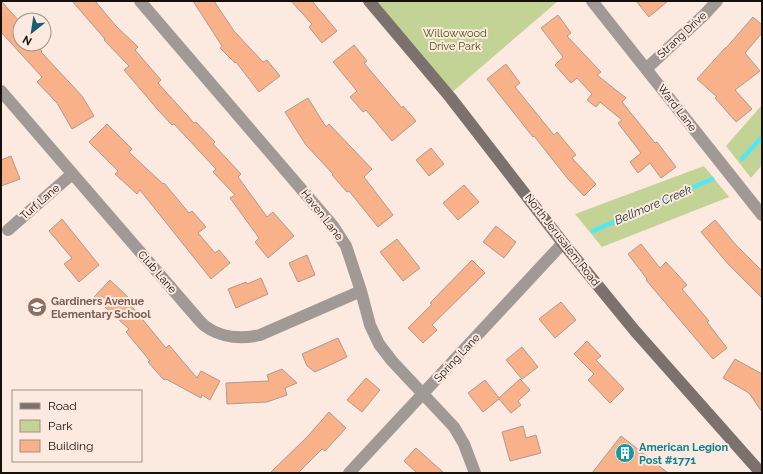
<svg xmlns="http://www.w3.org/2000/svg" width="763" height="474" viewBox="0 0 763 474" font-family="Raleway,sans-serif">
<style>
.green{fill:#c3d295}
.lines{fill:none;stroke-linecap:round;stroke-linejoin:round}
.stream{stroke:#51e8f2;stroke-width:4.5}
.building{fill:#f8b188;stroke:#ac9b92}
.street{stroke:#a19996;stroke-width:12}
.secondary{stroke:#7c716c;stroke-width:12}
.labels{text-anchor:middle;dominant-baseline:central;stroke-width:4;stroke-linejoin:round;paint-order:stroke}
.park-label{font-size:11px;fill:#49550d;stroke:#fce9df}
.street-label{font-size:11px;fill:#16100d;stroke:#fce9df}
.education-label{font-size:11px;font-weight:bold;fill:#785e54;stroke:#fce9df;text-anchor:start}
.culture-label{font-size:11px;font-weight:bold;fill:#0d838f;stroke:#fce9df;text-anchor:start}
.water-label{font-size:12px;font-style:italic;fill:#1d3638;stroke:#fce9df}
</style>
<rect width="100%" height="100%" fill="#fce9df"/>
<!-- green -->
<path class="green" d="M 371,1 L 558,1 L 450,94 Z
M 762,105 L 762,165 L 751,178 L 726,146 Z
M 704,166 L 729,197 L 602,247 L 575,214 Z"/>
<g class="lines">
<!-- stream -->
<path class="stream" d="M 742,159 L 762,137
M 593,231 L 712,179"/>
</g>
<!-- building -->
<path class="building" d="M 1,1 L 20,22 L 20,44 L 36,44 L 42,51 L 41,52 L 82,96 L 94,116 L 72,129 L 57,103 L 37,82 L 42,77 L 1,32 Z
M 72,1 L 95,1 L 116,26 L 138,47 L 135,50 L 161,80 L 158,83 L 194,123 L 196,122 L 215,142 L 213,144 L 241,174 L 238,177 L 267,217 L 273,212 L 294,236 L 268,258 L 255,242 L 259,238 L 230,198 L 235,195 L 213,172 L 216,169 L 174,124 L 172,125 L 158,110 L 124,70 L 129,66 L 104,40 L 105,39 Z
M 193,1 L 214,1 L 234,31 L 263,62 L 267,60 L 280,76 L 259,92 L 236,62 L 235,63 L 220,48 L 222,46 Z
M 291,1 L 312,1 L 337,31 L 322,43 L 309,27 L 312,24 Z
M 636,1 L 668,1 L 649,17 Z
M 558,15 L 571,33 L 567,36 L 601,72 L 597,75 L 626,98 L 622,102 L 655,143 L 657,142 L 676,167 L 661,178 L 650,163 L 638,173 L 630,162 L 641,153 L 618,123 L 622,120 L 600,102 L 596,107 L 587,100 L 592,94 L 577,78 L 571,83 L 555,65 L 563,57 L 541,28 Z
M 753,17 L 762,25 L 762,33 L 745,53 L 760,71 L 735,90 L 752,109 L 736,122 L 715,98 L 717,97 L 697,79 L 725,48 L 726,48 Z
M 354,45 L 367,61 L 364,63 L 402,108 L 403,106 L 416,121 L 392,141 L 366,110 L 363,112 L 350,97 L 357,91 L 333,62 Z
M 506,64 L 520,83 L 515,87 L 554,135 L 557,132 L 576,155 L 572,158 L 596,184 L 584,196 L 568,179 L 534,136 L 533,137 L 487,79 Z
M 308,98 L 326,127 L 329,124 L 372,169 L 364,177 L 393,215 L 378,227 L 349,191 L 347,192 L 332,175 L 333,174 L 306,145 L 285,112 Z
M 107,124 L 132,149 L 129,152 L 163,184 L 164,183 L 189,213 L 192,211 L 206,227 L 198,233 L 215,253 L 219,250 L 230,263 L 211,279 L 140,190 L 137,194 L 115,174 L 118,171 L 89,142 Z
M 431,148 L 444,164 L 429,176 L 416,160 Z
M 11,156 L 20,179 L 1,186 L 1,160 Z
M 464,185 L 479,202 L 458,220 L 443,203 Z
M 62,219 L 99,265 L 79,282 L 64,264 L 72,258 L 49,231 Z
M 715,220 L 736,245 L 762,271 L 762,298 L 729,265 L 701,232 Z
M 496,226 L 516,242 L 504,258 L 483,242 Z
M 397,239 L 420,268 L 403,281 L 380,252 Z
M 641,244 L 660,268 L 666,262 L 687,285 L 682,289 L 709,321 L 707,322 L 727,348 L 713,359 L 646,280 L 647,279 L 628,254 Z
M 307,255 L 315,275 L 298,282 L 289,263 Z
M 472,260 L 485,273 L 432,325 L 437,330 L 423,343 L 408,328 L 432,304 L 430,303 Z
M 261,278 L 268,294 L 236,308 L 228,289 L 246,282 L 247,284 Z
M 110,280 L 131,300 L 129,303 L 166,348 L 169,345 L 197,378 L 201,371 L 220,381 L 210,400 L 202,395 L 201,398 L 166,379 L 164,380 L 148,362 L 150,361 L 126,332 L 129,329 L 94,297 Z
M 561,302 L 576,320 L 555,338 L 539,319 Z
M 338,338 L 347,357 L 315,372 L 307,366 L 302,354 Z
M 587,341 L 601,356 L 596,360 L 624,389 L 610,403 L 588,380 L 594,374 L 574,354 Z
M 522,347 L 538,367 L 522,379 L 506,360 Z
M 735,359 L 762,374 L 762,412 L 749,393 L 723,378 Z
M 282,369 L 297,383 L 285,388 L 287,395 L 267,402 L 227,404 L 226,383 L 269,381 L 267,375 Z
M 366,378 L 380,390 L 362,412 L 347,400 Z
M 520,379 L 530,390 L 518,401 L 521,405 L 511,413 L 499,399 L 483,412 L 468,393 L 485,380 L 499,398 Z
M 329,412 L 346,428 L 325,451 L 322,449 L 298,473 L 270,473 L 308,436 Z
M 523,426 L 526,438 L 536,435 L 541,453 L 510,461 L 502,432 Z
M 621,436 L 668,473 L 592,473 Z
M 416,448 L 444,473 L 417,473 L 404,461 Z"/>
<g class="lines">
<!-- street -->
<path class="street" d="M 140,1 L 333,226 L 346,246 L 361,291 L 370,325 L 379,344 L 392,361 L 454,427 L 464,444 L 475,473
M 592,1 L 762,215
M 646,69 L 704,15 L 717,1
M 1,91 L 192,312 C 196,316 200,322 205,326 C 221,338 242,339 260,335 L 361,291
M 8,230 L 72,174
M 349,473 L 563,243"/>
<!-- secondary -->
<path class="secondary" d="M 369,1 L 450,97 L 563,243 L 635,331 L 761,473"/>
</g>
<!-- icons -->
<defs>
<symbol id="school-disc" viewBox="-11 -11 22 22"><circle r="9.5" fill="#8d6e63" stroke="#fce9df"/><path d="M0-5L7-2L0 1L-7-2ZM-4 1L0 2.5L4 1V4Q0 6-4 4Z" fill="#fff"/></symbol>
<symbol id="building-disc" viewBox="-11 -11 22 22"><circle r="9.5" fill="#0f9aa8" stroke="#fce9df"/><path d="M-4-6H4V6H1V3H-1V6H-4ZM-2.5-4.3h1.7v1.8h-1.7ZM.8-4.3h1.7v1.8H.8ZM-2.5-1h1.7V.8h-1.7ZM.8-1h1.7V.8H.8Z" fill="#fff"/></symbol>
</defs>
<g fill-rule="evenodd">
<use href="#school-disc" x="26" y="296" width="22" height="22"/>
<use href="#building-disc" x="614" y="442" width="22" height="22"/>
</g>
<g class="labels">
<!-- park labels -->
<g class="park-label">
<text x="455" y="33">Willowwood<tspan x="455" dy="13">Drive Park</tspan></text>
</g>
<!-- street labels -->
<g class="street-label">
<text transform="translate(682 35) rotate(-43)">Strang Drive</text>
<text transform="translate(677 108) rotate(52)">Ward Lane</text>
<text transform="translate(40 202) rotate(-41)">Turf Lane</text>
<text transform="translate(322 215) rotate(52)">Haven Lane</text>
<text transform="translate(562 240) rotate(52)">North Jerusalem Road</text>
<text transform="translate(157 272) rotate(49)">Club Lane</text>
<text transform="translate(457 358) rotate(-47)">Spring Lane</text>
</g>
<!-- education labels -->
<g class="education-label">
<text x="51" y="301">Gardiners Avenue<tspan x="51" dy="13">Elementary School</tspan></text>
</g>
<!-- culture labels -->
<g class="culture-label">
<text x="639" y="447">American Legion<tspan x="639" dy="13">Post #1771</tspan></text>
</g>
<!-- water labels -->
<g class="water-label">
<text transform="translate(653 205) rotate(-23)">Bellmore Creek</text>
</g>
</g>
<!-- border -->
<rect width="763" height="474" fill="none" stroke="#16100d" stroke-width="4"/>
<!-- legend -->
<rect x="12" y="390" width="130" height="72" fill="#fce9df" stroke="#a0928b"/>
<rect x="20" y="403" width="20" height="6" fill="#7c716c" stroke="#a0928b"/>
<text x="48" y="410" font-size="12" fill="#16100d">Road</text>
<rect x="20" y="420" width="20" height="12" fill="#c3d295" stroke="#a0928b"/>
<text x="48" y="430" font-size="12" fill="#16100d">Park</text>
<rect x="20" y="440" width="20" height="12" fill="#f8b188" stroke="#a0928b"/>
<text x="48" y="450" font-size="12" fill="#16100d">Building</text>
<!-- north arrow -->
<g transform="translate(32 32) rotate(210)"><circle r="19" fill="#fce9df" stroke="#a0928b"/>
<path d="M0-3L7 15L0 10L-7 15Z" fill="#17606f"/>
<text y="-6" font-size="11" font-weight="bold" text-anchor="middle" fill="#16100d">N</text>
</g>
</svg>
